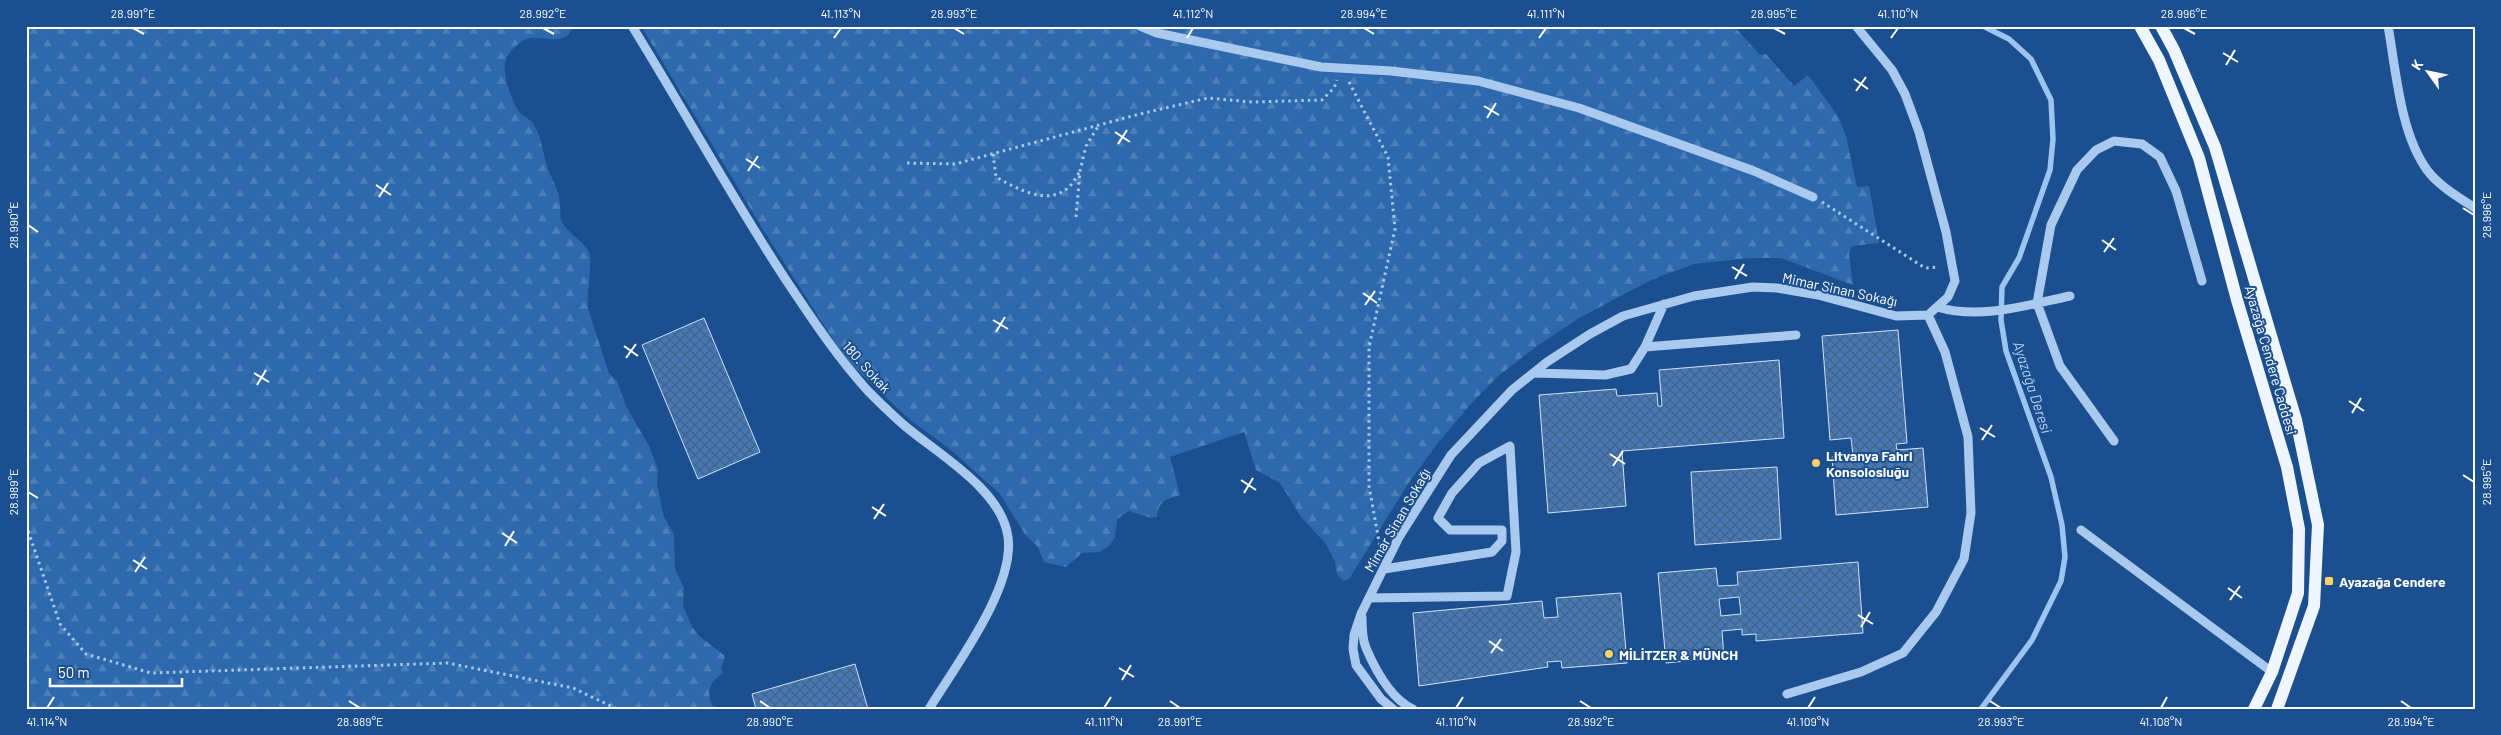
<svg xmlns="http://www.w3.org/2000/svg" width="2501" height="735" viewBox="0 0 2501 735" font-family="Barlow,sans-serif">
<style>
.forest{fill:url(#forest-firs)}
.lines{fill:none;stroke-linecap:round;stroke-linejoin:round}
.stream{stroke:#9cc4f0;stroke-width:5.5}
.building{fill:url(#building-cross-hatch);stroke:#cfe3fa;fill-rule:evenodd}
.path{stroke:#a9c9ee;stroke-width:3;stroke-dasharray:2.5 4;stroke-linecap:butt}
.minor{stroke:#a9c9ee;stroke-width:9}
.major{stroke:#f0f6ff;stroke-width:12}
.ticks{fill:none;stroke:#fff;stroke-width:2}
.poi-dot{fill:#ffd166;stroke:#1b4f8f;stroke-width:2}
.labels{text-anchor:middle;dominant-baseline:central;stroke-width:4;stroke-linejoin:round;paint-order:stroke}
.street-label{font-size:14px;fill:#fff;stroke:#1b4f8f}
.poi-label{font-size:14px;font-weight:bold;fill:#fff;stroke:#1b4f8f;text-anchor:start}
.water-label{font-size:15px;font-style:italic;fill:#b5d3f5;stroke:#1b4f8f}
.neatline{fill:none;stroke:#fff;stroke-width:2}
.ticks-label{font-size:12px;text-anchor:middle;fill:#fff}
</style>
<defs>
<pattern id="forest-firs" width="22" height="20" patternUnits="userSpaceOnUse" patternTransform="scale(1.25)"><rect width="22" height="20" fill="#2e69ad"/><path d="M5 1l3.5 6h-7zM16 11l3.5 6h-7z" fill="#4d80b9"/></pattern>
<pattern id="building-cross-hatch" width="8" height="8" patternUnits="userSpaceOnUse" patternTransform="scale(1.25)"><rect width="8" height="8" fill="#4478b7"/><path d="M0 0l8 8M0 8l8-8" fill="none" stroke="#486282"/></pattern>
</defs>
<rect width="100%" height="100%" fill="#1b4f8f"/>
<!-- forest -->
<path class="forest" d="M 26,26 L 572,26 C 569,47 545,36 531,38 C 523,38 509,51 506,59 C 501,72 511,99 518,110 C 522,116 531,119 534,125 C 543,140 543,157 549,172 C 554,182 559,192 560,204 C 561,210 559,216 562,222 C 568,234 590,245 590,256 C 592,274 585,296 589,312 L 609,373 L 617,381 L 626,406 L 650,448 L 658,470 L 657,484 L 664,517 L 674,534 L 675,569 L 684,588 L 683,605 L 692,627 L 699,636 L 725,656 L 721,669 L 723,673 C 710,682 706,690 712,705 L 723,709 L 26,709 Z
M 641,26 L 1734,26 L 1760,55 L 1766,54 L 1794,86 L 1808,75 L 1838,116 L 1846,136 L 1857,187 L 1869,186 L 1879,243 L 1852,246 L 1849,254 L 1853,285 L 1781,258 L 1749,258 L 1694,264 L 1651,280 L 1581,317 L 1537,346 L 1498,376 L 1470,405 L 1437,444 L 1408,484 L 1349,579 L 1343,581 L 1337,574 L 1335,562 L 1326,544 L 1301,517 L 1280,483 L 1256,470 L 1244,432 L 1170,457 L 1180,495 C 1166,499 1158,501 1157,517 L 1151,518 L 1129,511 L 1117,519 L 1115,537 L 1109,546 L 1099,552 L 1082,553 L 1066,567 L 1044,562 L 1037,546 L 1026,536 L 1000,494 L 950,449 L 909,419 L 854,367 L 834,341 L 762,228 Z"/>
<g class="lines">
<!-- stream -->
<path class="stream" d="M 1981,709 L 2032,640 L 2061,581 L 2065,557 L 2062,525 L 2051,477 L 2006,351 L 2001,320 L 2002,287 L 2019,258 L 2050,170 L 2053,139 L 2051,100 L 2031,59 L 2009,39 L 1983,26"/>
</g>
<!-- building -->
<path class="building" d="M 704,318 L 760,452 L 698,479 L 642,345 Z
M 1898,330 L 1907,443 L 1896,444 L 1897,450 L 1923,448 L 1928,507 L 1836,515 L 1832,457 L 1853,455 L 1851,438 L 1830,440 L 1822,336 Z
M 1779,360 L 1784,438 L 1622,451 L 1626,506 L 1548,513 L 1539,395 L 1616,389 L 1617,396 L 1657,393 L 1658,406 L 1662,406 L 1659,370 Z
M 1777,467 L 1781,539 L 1695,545 L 1691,472 Z
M 1858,562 L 1863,633 L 1756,641 L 1756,634 L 1742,635 L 1742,629 L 1722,631 L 1724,657 L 1666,663 L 1658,573 L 1716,568 L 1718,586 L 1738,585 L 1737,572 ZM 1739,597 L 1741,614 L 1721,616 L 1719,599 Z
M 1621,593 L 1627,663 L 1562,668 L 1561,661 L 1547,662 L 1548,667 L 1419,686 L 1413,613 L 1542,601 L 1544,618 L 1558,617 L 1556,598 Z
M 855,664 L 868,709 L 756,709 L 752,694 Z"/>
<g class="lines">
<!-- path -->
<path class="path" d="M 1349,82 L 1388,157 L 1395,229 L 1369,347 L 1369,486 L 1380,547
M 993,154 L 996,177 C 1016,188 1048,207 1069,187 C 1073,183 1077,176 1080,171
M 907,163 L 955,164 L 1136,115 L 1208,98 L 1252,102 L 1322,100 L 1334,88 L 1337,80
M 1822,202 L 1925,268 L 1939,267
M 1076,217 L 1080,171 L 1086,146 L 1099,125
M 26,525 L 60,624 L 86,654 L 151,673 L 448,663 L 573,688 L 617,709"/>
<!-- minor -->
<path class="minor" d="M 632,26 C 684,110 732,198 786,280 C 812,319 837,357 868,391 C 880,403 892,415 905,426 C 938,454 1002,490 1008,537 C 1015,587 956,665 929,709
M 1140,26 L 1157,33 L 1321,67 L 1391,71 L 1478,81 L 1579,108 L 1754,171 L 1813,197
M 2388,26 C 2396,70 2400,133 2427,170 C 2439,186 2458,197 2475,208
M 1937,307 C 1981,320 2027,305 2070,296
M 1645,347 L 1796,335
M 1535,373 L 1605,375 L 1631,369 L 1645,347 L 1664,304
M 2114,441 L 2060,366 L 2037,303 L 2051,225 L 2077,170 L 2096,150 L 2114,141 L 2142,144 L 2160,157 L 2176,191 L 2202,281
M 2081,530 L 2272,672
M 1369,598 L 1507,596 L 1516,552 L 1510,446 L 1479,463 L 1452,493 L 1438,518 L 1450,530 L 1502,530 L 1502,541 L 1492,552 L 1384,569
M 1362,617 C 1362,627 1362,639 1366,648 C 1375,669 1391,699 1413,709
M 1787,694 L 1861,672 L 1903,653 L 1936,612 L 1964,559 L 1971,513 L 1968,437 L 1945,352 L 1928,315
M 1393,709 L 1381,699 L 1356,665 L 1353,649 L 1354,635 L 1361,614 L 1399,537 L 1451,455 L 1512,390 L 1547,362 L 1590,334 L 1623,316 L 1694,296 L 1753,287 L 1777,288 L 1818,295 L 1896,316 L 1928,315 L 1948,297 L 1955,281 L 1952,265 L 1946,232 L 1919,132 L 1905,94 L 1892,70 L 1856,26"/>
<!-- major -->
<path class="major" d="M 2140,26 L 2159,60 L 2199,158 L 2237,300 L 2287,467 L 2299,529 L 2298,593 L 2272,672 L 2254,709
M 2161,26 L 2174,50 L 2215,147 L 2296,420 L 2318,525 L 2314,606 L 2277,709"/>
</g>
<!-- ticks -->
<path class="ticks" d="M 133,28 L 144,34M 543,28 L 554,34M 954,28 L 964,34M 1364,28 L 1374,34M 1774,28 L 1785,34M 2184,28 L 2195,34M 834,38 L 841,28M 1187,38 L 1193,28M 1539,38 L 1546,28M 1891,38 L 1898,28M 2223,53 L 2238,62M 2226,65 L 2235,50M 1854,79 L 1868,89M 1856,91 L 1866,77M 1484,106 L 1499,115M 1487,118 L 1496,103M 1115,132 L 1130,142M 1118,144 L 1127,130M 746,159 L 760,168M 748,171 L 758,156M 376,185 L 391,195M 379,197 L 388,183M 2463,208 L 2474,215M 28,225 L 38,232M 2102,240 L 2116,250M 2104,252 L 2114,238M 1732,267 L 1747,276M 1735,279 L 1744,264M 1363,293 L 1377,303M 1365,305 L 1375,291M 993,320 L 1008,329M 996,332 L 1005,317M 624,346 L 638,356M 626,358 L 636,344M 254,373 L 269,382M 257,385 L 266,370M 2349,401 L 2364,411M 2352,413 L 2361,398M 1980,428 L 1995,437M 1982,440 L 1992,425M 1610,454 L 1625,464M 1613,466 L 1623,451M 2463,475 L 2474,482M 1241,480 L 1256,490M 28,492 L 38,498M 1244,493 L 1253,478M 872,507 L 886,516M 874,519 L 884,504M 502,533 L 517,543M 505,546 L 514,531M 133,560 L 147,569M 135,572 L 145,557M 2228,588 L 2242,598M 2230,600 L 2240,586M 1858,615 L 1873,624M 1861,627 L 1870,612M 1489,641 L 1503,651M 1491,653 L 1501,639M 1119,668 L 1134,677M 1122,680 L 1131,665M 349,701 L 360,708M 760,701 L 770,708M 1170,701 L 1180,708M 1580,701 L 1591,708M 1990,701 L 2001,708M 2401,701 L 2411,708M 47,708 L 54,697M 1104,708 L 1111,697M 1456,708 L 1463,697M 1808,708 L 1815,697M 2161,708 L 2167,697"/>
<!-- markers -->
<g class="poi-dot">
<circle cx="1816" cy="463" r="5"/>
<rect x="2324" y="576" width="10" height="10" rx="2.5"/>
<circle cx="1609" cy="654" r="5"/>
</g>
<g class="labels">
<!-- street labels -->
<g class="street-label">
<text transform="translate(1840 289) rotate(12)">Mimar Sinan Sokağı</text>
<text transform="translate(2271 360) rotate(74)">Ayazağa Cendere Caddesi</text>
<text transform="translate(867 367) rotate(48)">180. Sokak</text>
<text transform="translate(1397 520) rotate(-60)">Mimar Sinan Sokağı</text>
</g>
<!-- poi labels -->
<g class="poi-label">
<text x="1826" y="455">Litvanya Fahri<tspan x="1826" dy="16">Konsolosluğu</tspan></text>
<text x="2339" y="581">Ayazağa Cendere</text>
<text x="1619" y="654">MİLİTZER &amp; MÜNCH</text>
</g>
<!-- water labels -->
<g class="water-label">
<text transform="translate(2033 387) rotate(72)">Ayazağa Deresi</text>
</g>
</g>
<!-- border -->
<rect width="2501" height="735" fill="none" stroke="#1b4f8f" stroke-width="55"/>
<!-- north arrow -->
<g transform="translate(2428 72) rotate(303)" stroke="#1b4f8f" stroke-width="4" paint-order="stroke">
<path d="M0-4L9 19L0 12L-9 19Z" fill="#ffffff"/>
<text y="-8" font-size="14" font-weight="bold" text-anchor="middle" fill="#ffffff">K</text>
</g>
<!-- scale -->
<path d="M50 678v8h132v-8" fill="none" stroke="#ffffff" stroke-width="2.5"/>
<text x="58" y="678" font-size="15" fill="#ffffff" stroke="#1b4f8f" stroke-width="4" paint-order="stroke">50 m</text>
<rect x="28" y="28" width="2446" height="680" class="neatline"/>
<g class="ticks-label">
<text x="133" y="18">28.991°E</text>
<text x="543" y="18">28.992°E</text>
<text x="841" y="18">41.113°N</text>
<text x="954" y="18">28.993°E</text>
<text x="1193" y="18">41.112°N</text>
<text x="1364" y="18">28.994°E</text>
<text x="1546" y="18">41.111°N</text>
<text x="1774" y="18">28.995°E</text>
<text x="1898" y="18">41.110°N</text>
<text x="2184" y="18">28.996°E</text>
<text transform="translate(2487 215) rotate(-90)" y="4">28.996°E</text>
<text transform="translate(14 225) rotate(-90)" y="4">28.990°E</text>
<text transform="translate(2487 482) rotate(-90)" y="4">28.995°E</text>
<text transform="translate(14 492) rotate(-90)" y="4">28.989°E</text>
<text x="47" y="726">41.114°N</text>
<text x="360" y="726">28.989°E</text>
<text x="770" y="726">28.990°E</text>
<text x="1104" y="726">41.111°N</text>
<text x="1180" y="726">28.991°E</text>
<text x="1456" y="726">41.110°N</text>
<text x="1591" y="726">28.992°E</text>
<text x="1808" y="726">41.109°N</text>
<text x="2001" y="726">28.993°E</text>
<text x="2161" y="726">41.108°N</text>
<text x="2411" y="726">28.994°E</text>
</g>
</svg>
